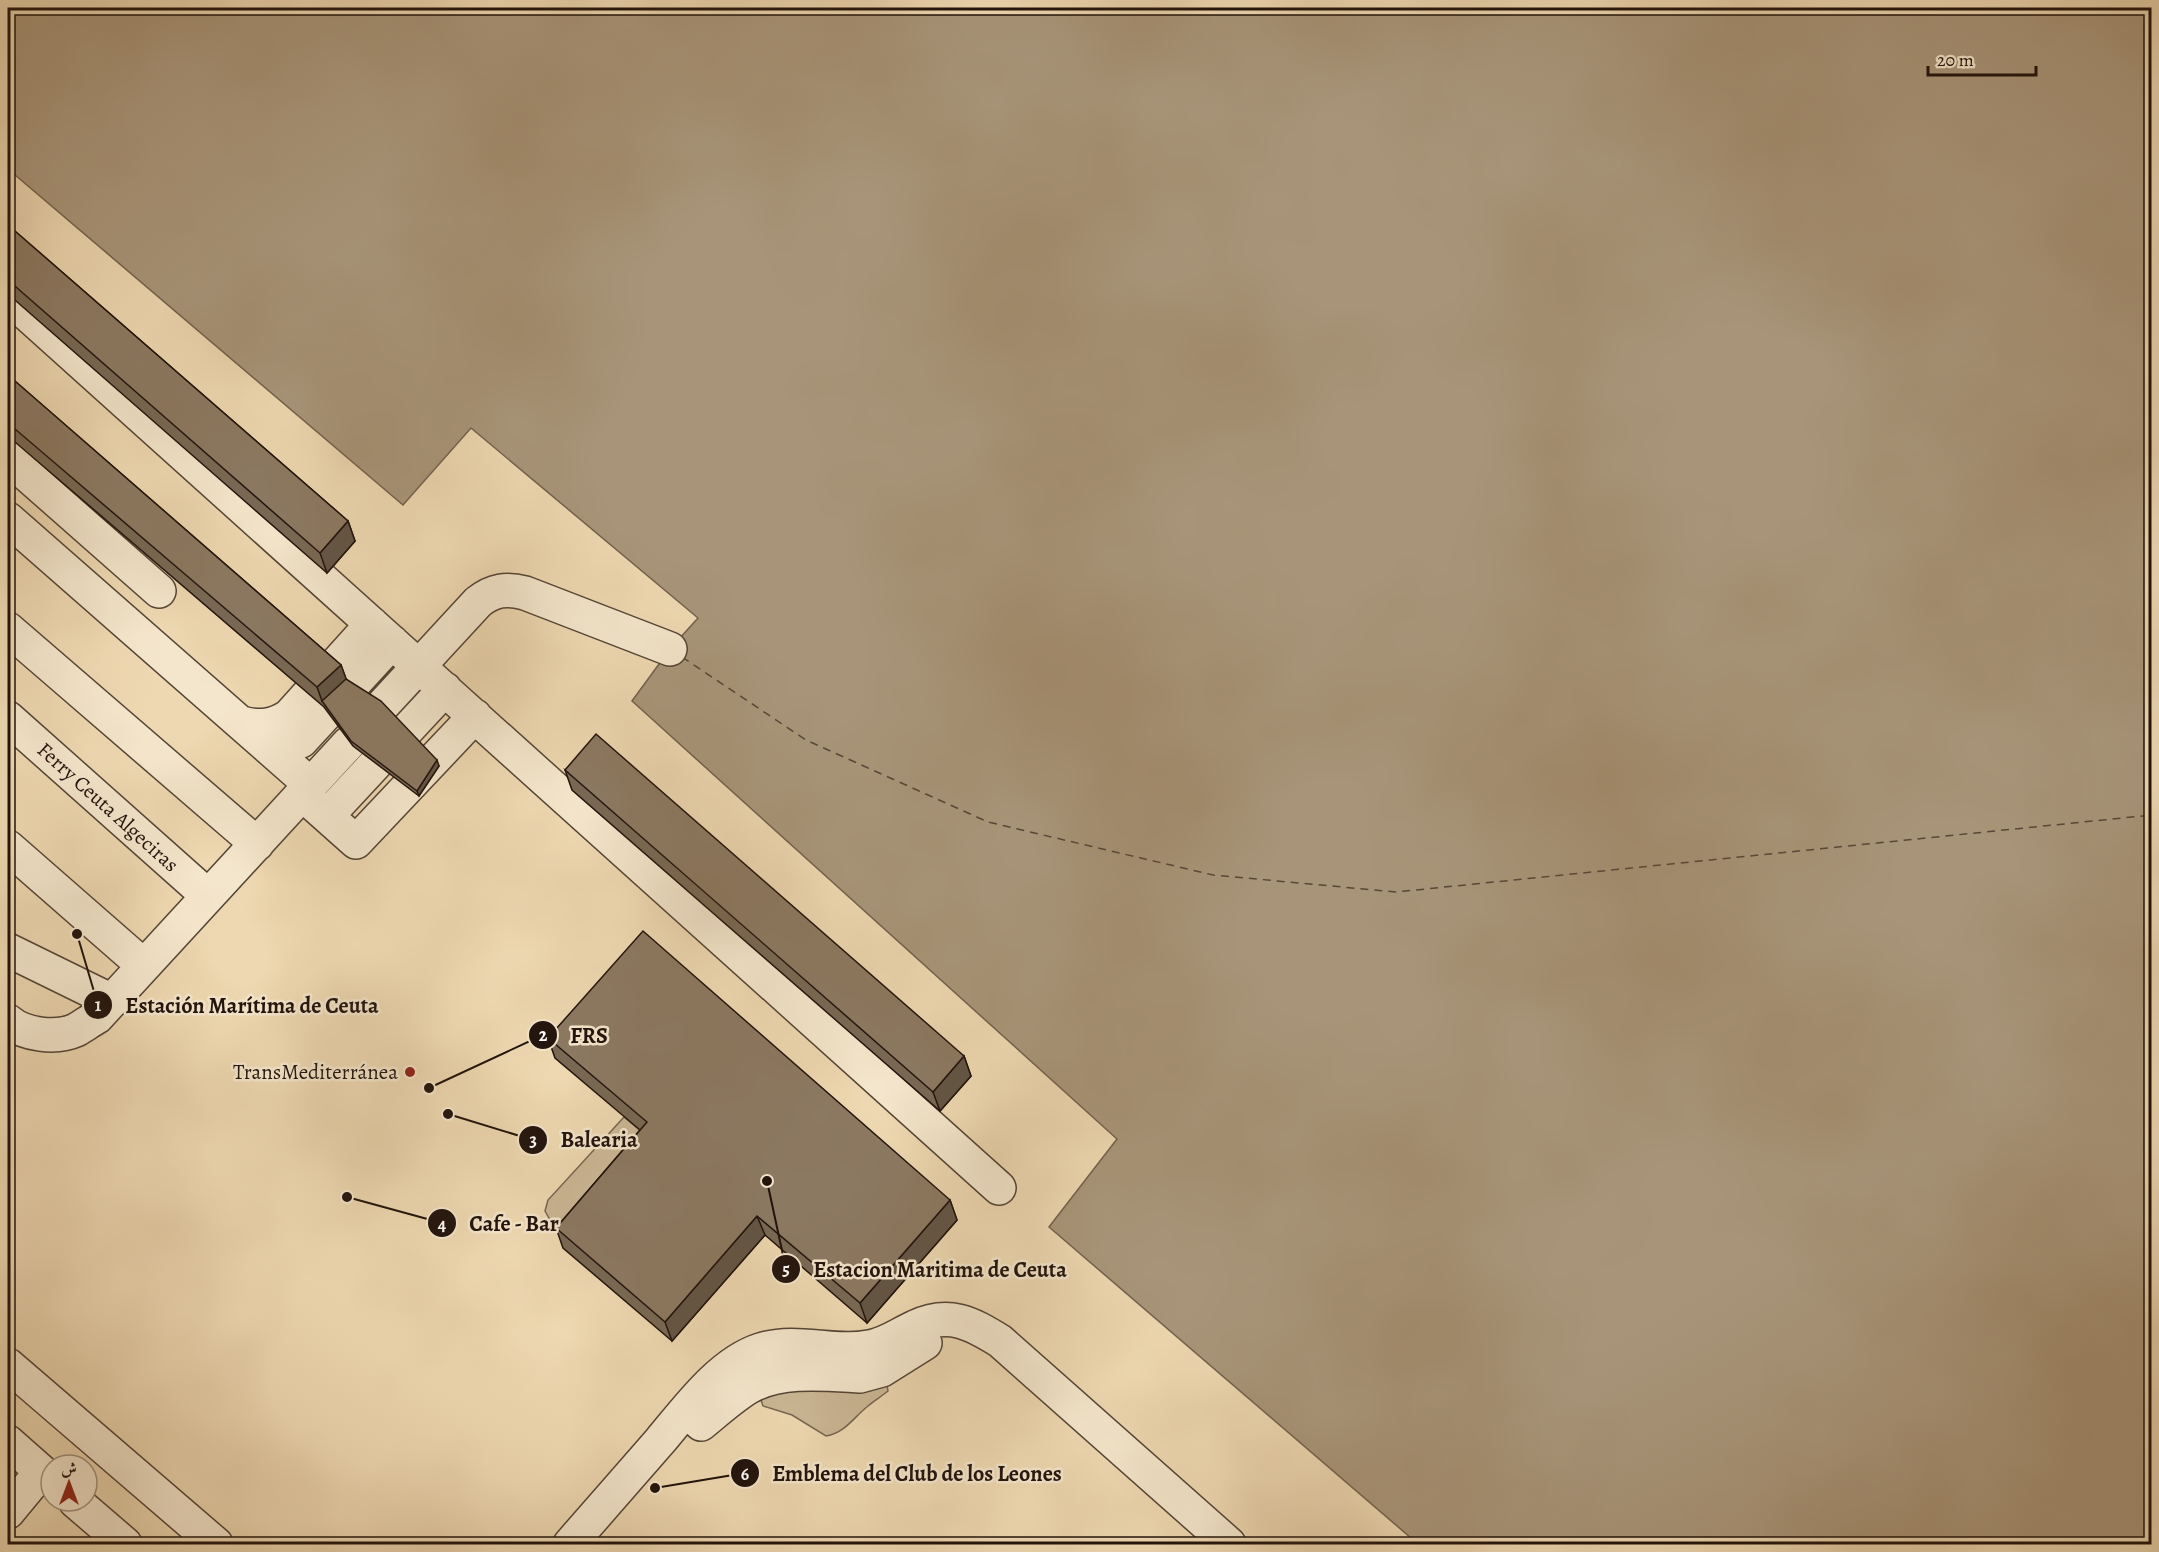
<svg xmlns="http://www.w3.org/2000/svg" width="2159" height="1552" viewBox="0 0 2159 1552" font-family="Alegreya,Amiri,serif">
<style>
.green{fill:#cbb795;stroke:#766551;stroke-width:1.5}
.water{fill:#a89579;stroke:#72614e;stroke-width:1.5}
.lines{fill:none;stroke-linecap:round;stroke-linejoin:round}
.ferry{stroke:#574738;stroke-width:1.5;stroke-dasharray:8 6;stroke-linecap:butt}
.minor-casing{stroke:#544436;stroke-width:36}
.minor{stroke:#f4e6cc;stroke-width:33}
.wall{fill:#786854;stroke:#21130d;stroke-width:1.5}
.shaded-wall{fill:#625545;stroke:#21130d;stroke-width:1.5}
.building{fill:#8c7962;stroke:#21130d;stroke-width:1.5}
.poi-dot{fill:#8f2418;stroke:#f4e6cc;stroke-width:2}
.labels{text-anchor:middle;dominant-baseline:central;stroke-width:5;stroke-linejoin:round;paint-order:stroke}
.street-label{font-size:21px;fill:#21130d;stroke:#f4e6cc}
.poi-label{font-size:21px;fill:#21130d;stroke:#f4e6cc;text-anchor:end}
.leader{fill:none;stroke:#21130d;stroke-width:2}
.callout-dot{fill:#21130d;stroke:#f4e6cc;stroke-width:2}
.mark-label{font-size:18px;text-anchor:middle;font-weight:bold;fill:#fff}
.callout-label{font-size:22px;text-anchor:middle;font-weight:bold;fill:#21130d;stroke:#f4e6cc;stroke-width:5;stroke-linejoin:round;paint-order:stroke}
</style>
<rect width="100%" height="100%" fill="#eed8b1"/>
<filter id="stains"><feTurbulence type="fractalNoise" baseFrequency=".00333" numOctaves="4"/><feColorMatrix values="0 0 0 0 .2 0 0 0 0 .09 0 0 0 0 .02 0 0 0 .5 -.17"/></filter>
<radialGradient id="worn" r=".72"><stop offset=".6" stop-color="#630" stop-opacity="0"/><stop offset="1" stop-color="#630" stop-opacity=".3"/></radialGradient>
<!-- green -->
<path class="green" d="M 624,1117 L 654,1142 L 569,1241 L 554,1227 L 545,1211 L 548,1200 Z
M 887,1385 L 888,1391 C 882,1396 875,1400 868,1406 C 854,1417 845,1433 826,1436 L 792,1415 L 763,1406 L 760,1397 L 762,1390 Z"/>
<!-- water -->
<path class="water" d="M 8,8 L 2151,8 L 2151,1544 L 1418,1544 L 1049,1227 L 1117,1139 L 632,701 L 670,649 L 698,618 L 471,428 L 403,505 L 8,169 Z"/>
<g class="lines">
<!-- ferry -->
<path class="ferry" d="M 682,657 L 806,740 L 988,822 L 1213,875 L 1396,892 L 2152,815"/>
<defs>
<path id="minor" d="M 8,297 L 999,1188
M 8,458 L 159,591
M 8,519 L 310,784
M 8,629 L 257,844
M 382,706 L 478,602 C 493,590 506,588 525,593 L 670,649
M 8,718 L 208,896
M 242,723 C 260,728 274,726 289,716 L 372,624
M 268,746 C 281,748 289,747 301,741 L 392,642
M 302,794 L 356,842 L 475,716
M 327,816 L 445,689
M 8,847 L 144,966
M 8,950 L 112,1001
M 8,1021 C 24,1035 56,1039 76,1030 C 83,1026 90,1021 97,1017 L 349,743
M 8,1365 L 216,1544
M 686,1410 L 701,1424 C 716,1412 732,1397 749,1387 C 781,1369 825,1374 860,1376 L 882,1370 L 925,1343
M 8,1442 L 51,1480
M 75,1501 L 125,1544
M 8,1512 L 41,1472
M 570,1544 C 600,1510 630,1475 660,1441 C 687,1409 720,1363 760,1350 C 797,1338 833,1354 869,1347 C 887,1344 899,1334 915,1327 C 949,1311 971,1323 1000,1341 L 1229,1544"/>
</defs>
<!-- minor casing -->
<use href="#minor" class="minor-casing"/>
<!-- minor -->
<use href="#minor" class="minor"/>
</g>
<!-- wall -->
<path class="wall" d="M 8,225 L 348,521 L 355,541 L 327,573 L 8,294 Z
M 8,375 L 341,665 L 346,679 L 439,766 L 419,796 L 353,746 L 324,707 L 8,436 Z
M 565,770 L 964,1056 L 971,1076 L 940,1111 L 572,790 Z
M 548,1038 L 950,1200 L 957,1220 L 867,1323 L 765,1235 L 672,1341 L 563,1248 L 556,1228 L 640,1130 L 555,1058 Z"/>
<!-- shaded-wall -->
<path class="shaded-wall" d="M 348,521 L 355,541 L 327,573 L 320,553 Z
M 341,665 L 348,684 L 322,701 L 317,687 Z
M 437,760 L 439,766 L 419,796 L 417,791 Z
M 964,1056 L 971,1076 L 940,1111 L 933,1092 Z
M 950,1200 L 957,1220 L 867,1323 L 860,1303 Z
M 757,1216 L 765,1235 L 672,1341 L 665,1322 Z"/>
<!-- building -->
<path class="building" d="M 8,225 L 348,521 L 320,553 L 8,280 Z
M 8,375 L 341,665 L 317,687 L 8,423 Z
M 346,679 L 381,701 L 437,760 L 417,791 L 351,741 L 322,701 Z
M 596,734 L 964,1056 L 933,1092 L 565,770 Z
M 643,931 L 950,1200 L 860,1303 L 757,1216 L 665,1322 L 556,1228 L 647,1122 L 548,1038 Z"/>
<!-- markers -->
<circle class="poi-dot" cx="410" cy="1072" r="6"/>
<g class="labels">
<!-- street labels -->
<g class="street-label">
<text transform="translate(108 807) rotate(42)">Ferry Ceuta Algeciras</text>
</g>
<!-- poi labels -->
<g class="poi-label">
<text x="398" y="1072">TransMediterránea</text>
</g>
</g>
<!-- callouts -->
<path class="leader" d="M77 934L98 1005M429 1088L543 1035M448 1114L533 1140M347 1197L442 1223M767 1181L786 1269M655 1488L745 1473"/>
<g class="callout-dot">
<circle cx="77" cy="934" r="6"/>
<circle cx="429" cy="1088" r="6"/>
<circle cx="448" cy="1114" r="6"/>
<circle cx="347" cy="1197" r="6"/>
<circle cx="767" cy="1181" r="6"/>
<circle cx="655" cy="1488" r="6"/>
<circle cx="98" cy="1005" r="15"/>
<circle cx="543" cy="1035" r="15"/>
<circle cx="533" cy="1140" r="15"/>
<circle cx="442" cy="1223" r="15"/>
<circle cx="786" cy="1269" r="15"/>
<circle cx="745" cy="1473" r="15"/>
</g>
<g class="mark-label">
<text x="98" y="1011">1</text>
<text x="543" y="1041">2</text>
<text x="533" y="1146">3</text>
<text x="442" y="1230">4</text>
<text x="786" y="1275">5</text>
<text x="745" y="1480">6</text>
</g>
<g class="callout-label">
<text x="252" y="1013">Estación Marítima de Ceuta</text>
<text x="589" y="1043">FRS</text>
<text x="599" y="1147">Balearia</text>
<text x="514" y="1231">Cafe - Bar</text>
<text x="940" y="1277">Estacion Maritima de Ceuta</text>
<text x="917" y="1481">Emblema del Club de los Leones</text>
</g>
<!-- margin -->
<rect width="2159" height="1552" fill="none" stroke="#eed8b1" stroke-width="30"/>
<rect x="9" y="9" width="2141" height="1534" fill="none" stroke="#21130d" stroke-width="3"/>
<rect x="15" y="15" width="2129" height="1522" fill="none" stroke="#21130d" stroke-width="1.5"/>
<!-- north arrow -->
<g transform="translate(69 1483)"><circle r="28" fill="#f4e6cc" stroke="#a09280" stroke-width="1.5"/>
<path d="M0-4.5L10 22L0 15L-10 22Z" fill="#8f2418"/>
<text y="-9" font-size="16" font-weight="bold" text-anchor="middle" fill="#21130d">ش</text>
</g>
<!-- scale -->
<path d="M1928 66v9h108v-9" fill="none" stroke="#21130d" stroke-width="3"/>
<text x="1937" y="66" font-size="18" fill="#21130d" stroke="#f4e6cc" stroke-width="4.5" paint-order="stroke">20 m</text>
<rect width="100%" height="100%" filter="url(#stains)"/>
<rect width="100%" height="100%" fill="url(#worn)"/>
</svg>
